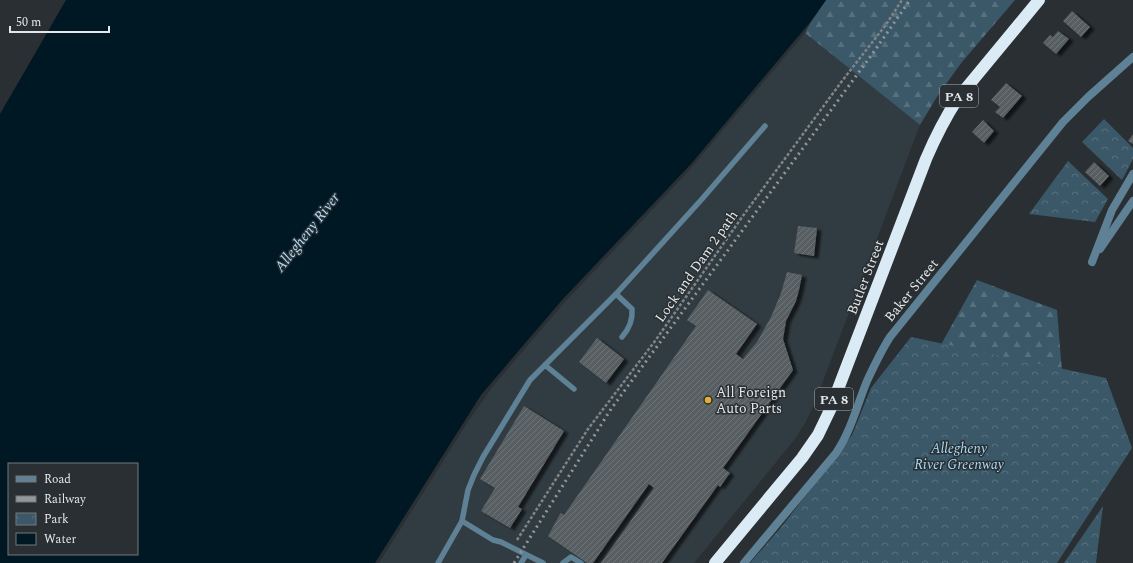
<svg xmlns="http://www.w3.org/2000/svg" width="1133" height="563" font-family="Spectral,serif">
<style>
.built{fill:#313c42}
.forest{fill:url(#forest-firs)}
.park{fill:url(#park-crowns)}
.water{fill:#001724;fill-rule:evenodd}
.building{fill:url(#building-hatch);filter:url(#shadow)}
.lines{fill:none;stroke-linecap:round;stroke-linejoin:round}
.path{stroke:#818588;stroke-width:2.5;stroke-dasharray:3 2;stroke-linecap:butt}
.lane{stroke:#5e8195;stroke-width:5.5}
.street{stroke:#5e8195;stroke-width:8}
.highway{stroke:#dbebf5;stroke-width:12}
.rail{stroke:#93979a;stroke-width:3;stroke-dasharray:2 4;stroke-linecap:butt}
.poi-dot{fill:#e2af34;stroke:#292f32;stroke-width:1.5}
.labels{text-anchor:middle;stroke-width:3;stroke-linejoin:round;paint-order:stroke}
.shield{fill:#292f32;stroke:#acb0b2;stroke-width:1}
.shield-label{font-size:13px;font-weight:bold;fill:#e4e7e9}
.street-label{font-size:14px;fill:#e4e7e9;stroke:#292f32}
.poi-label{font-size:14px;fill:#e4e7e9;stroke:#292f32;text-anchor:start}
.park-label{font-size:14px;font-style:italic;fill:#aadbf8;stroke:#292f32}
.water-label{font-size:15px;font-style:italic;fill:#addefb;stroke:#292f32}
</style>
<defs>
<pattern id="forest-firs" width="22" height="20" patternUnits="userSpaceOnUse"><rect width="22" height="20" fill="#3b5868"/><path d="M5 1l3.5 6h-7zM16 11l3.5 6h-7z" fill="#57707e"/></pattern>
<pattern id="park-crowns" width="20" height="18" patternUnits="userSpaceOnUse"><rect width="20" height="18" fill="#3b5868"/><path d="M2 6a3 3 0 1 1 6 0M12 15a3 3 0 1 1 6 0" fill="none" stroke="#57707e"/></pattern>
<pattern id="building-hatch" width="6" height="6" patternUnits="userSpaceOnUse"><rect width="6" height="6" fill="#585e62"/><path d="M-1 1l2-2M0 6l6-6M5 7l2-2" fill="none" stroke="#707578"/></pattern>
<filter id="shadow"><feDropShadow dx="4.5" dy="2.5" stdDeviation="1" flood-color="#0009"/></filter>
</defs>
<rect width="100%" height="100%" fill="#292f32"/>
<path class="built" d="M805 33 920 125 814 405 805 423 795 439 694 563H379L469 420 493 386 564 303 685 175Z"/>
<g class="forest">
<path d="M826 0H1015L962 62 938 95 920 125 805 33 812 20Z"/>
<path d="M977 280 1057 310 1066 421 805 563 856 497Z"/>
</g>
<g class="park">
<path d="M1104 119 1133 148V159L1122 180 1082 142Z"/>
<path d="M1068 161 1108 199 1095 222 1029 214Z"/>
<path d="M911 337 1106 378 1132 448 1057 563H750L783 525 852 435 871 388Z"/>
<path d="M1103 506 1096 563H1064Z"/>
</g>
<path class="water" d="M66 0H826L812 20 691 164 562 300 481 395 375 563H0V114ZM9 464H137V554H9Z"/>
<g class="building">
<path d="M1072 11 1090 27 1081 37 1063 21Z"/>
<path d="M1058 31 1069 39 1056 54 1043 43 1050 35 1053 37Z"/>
<path d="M1006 83 1022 96 1003 118 995 112 1000 107 991 100Z"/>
<path d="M983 120 994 131 984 143 972 132Z"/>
<path d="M1133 134V144L1128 141Z"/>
<path d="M1094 162 1109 176 1100 186 1085 172Z"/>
<path d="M798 226 817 228 814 256 794 253Z"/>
<path d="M787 272 802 275 799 290 796 301 786 321 783 339 793 370 723 468 730 473 720 487 718 485 662 563H601L654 488 649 484 593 563H587L548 536 560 514 561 513 564 515 696 326 687 320 708 290 757 324 736 354 743 359 757 342 771 317 781 293Z"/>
<path d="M597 338 624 359 606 383 579 362Z"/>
<path d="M524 406 564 431 518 507 522 509 510 528 481 511 495 488 480 479Z"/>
</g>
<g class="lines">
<path class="path" d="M517 540 588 429 655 341 745 213 842 81 885 26 902 0"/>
<g class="lane">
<path d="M616 294 632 309C633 321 629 329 622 337"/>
<path d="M545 365 574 389"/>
<path d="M462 521 468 490 474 475 483 457 530 380 616 294 702 199 765 126"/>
<path d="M438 563 462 521 493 540 501 542 543 563"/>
<path d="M521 563 526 555"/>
<path d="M563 563 571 557 581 563"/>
</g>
<g class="street">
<path d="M1100 249 1133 201"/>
<path d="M1092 262 1112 210 1133 174"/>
<path d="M744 563 836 453C851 431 857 405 867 381 874 366 881 351 890 337L1063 122 1088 97 1133 57"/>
</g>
<path class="highway" d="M715 563 802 458 818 435 830 410 926 159C935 138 945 118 958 98L1039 0"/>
<path class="rail" d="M514 563 611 409 873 53 910 0"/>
</g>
<circle class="poi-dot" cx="708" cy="400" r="4"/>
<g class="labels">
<g class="shield">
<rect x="940" y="85" width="38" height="22" rx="3"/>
<rect x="815" y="388" width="38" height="22" rx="3"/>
</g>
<g class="shield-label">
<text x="959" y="101">PA 8</text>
<text x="834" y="404">PA 8</text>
</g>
<g class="street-label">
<text transform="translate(696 266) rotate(-55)" y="5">Lock and Dam 2 path</text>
<text transform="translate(865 277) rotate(-69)" y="5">Butler Street</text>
<text transform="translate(911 290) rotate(-51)" y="5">Baker Street</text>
</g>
<g class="poi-label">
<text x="716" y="397">All Foreign<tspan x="716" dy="16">Auto Parts</tspan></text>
</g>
<g class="park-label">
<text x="959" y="453">Allegheny<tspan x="959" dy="16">River Greenway</tspan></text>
</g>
<g class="water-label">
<text transform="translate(307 232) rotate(-52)" y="5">Allegheny River</text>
</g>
</g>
<rect x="8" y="463" width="130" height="92" fill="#292f32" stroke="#74797b"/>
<rect x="16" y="476" width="20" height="6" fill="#5e8195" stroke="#74797b"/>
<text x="44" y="483" font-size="12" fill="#e4e7e9">Road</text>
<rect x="16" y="496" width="20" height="6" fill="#93979a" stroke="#74797b"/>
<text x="44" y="503" font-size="12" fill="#e4e7e9">Railway</text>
<rect x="16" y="513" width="20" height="12" fill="url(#park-crowns)" stroke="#74797b"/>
<text x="44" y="523" font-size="12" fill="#e4e7e9">Park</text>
<rect x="16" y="533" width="20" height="12" fill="#001724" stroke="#74797b"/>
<text x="44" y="543" font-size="12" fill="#e4e7e9">Water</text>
<path d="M10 26v6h99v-6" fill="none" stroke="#e4e7e9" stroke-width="2"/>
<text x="16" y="26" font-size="12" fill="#e4e7e9" stroke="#292f32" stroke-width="3" paint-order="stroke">50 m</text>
</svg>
